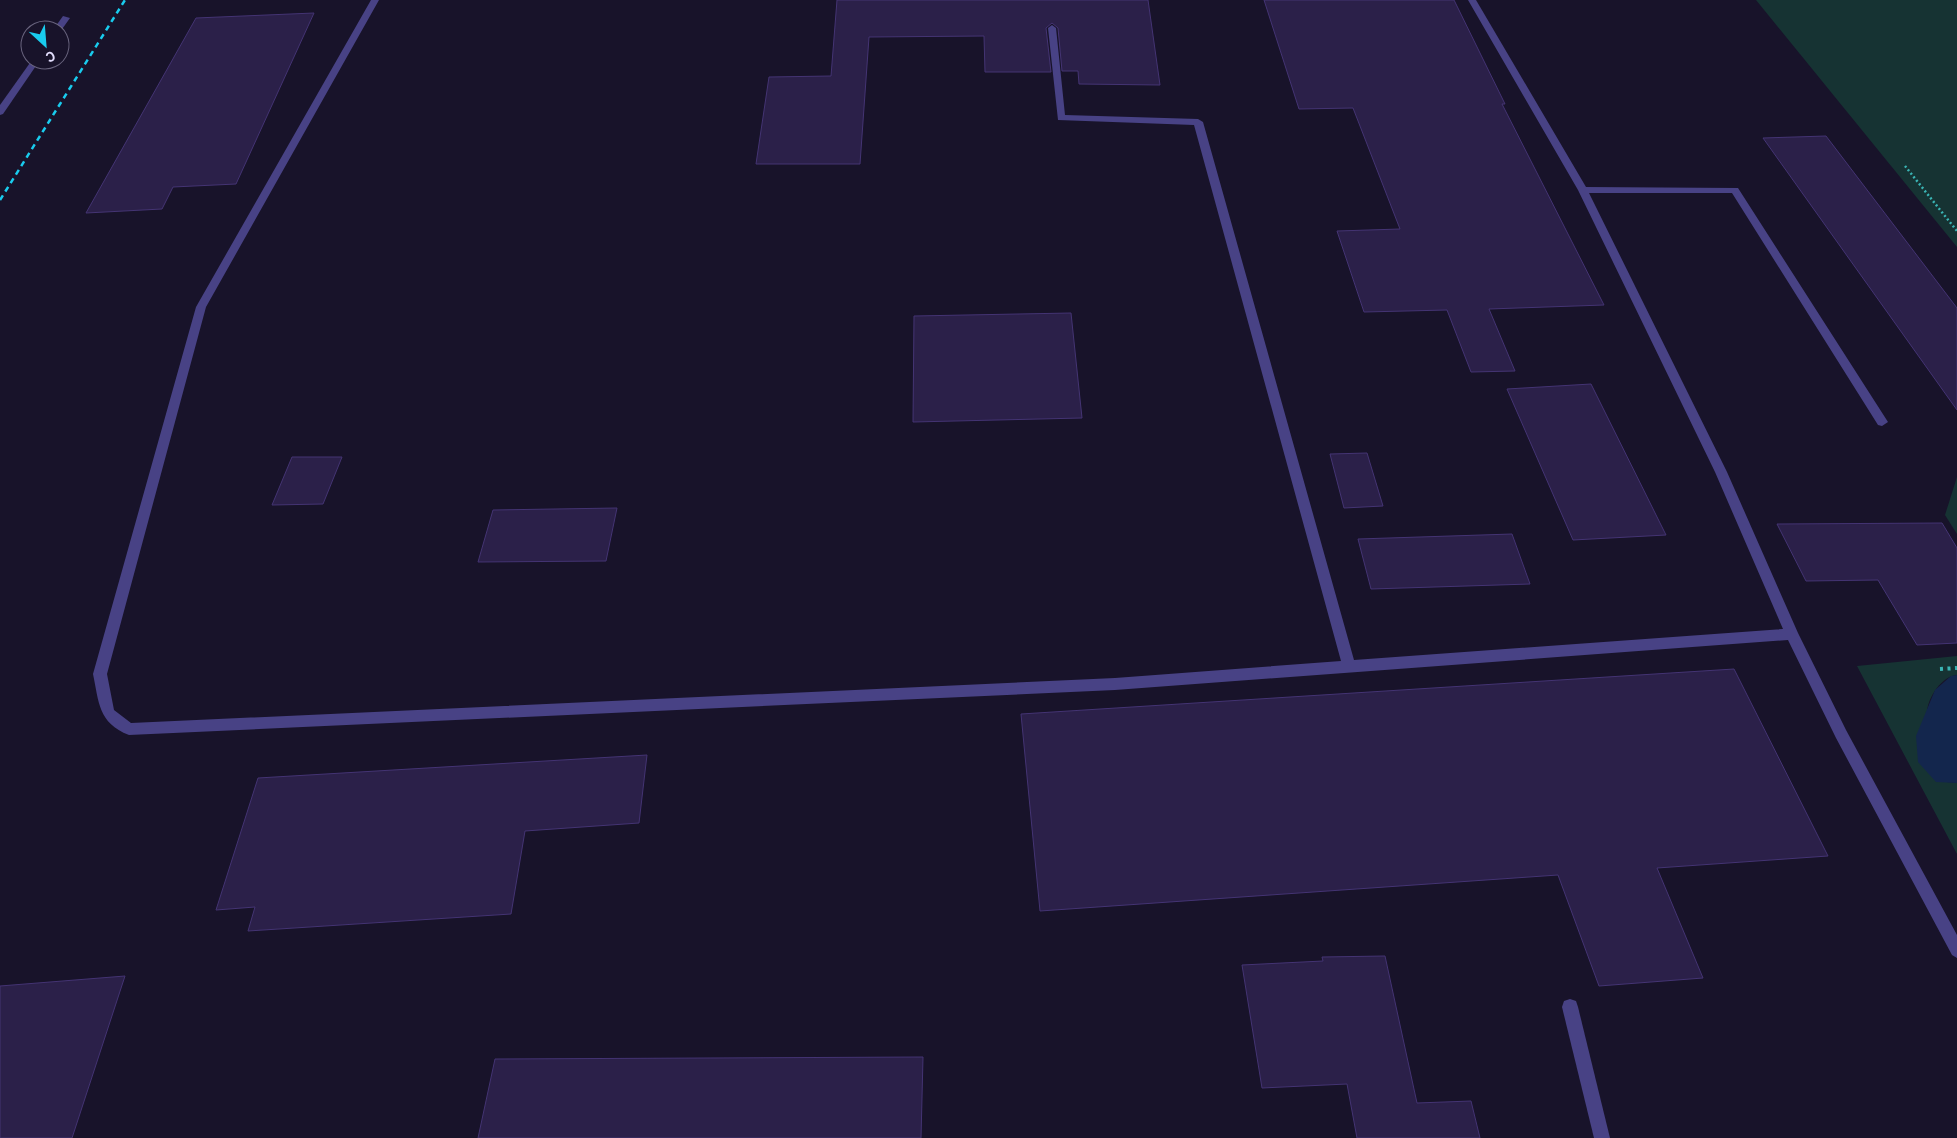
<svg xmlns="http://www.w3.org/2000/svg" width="1957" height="1138" font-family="Overpass,sans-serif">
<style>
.green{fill:#163333}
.water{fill:#13264d}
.building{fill:#2b2049;stroke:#443473}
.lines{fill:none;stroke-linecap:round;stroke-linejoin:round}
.path-far1{stroke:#3ab4b4;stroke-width:2.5;stroke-dasharray:2 2.5;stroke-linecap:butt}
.path{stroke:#3ab4b4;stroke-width:4;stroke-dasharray:3 4.5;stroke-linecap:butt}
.minor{fill:#484285;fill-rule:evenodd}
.rail{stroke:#19ccee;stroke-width:2.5;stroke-dasharray:5.5 4.5;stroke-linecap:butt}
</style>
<rect width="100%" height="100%" fill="#18132a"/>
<g class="green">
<path d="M1756 0H1957V247Z"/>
<path d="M1957 477V534L1945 515Z"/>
<path d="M1957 656V675C1942 676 1928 697 1927 712 1926 730 1933 762 1936 781L1957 783V854L1857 666Z"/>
</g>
<path class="water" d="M1957 675V783L1936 782 1918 762 1916 736 1935 690 1951 676Z"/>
<g class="building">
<path d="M837 0H1148L1160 85 1079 84 1078 71H1062L1058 28 1052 23 1046 28 1051 72H985L984 36 869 37 860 164H756L769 77 831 76Z"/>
<path d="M1264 0H1454L1505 104H1502L1604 305 1489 309 1515 371 1471 372 1447 310 1364 312 1337 231 1400 229 1353 108 1299 109Z"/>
<path d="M314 13 236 184 173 187 162 209 86 213 196 18Z"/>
<path d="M1826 136 1957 308V410L1763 138Z"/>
<path d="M1071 313 1082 418 913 422 914 316Z"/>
<path d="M1591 384 1666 535 1573 540 1507 389Z"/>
<path d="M1367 453 1383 506 1344 508 1330 454Z"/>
<path d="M292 457H342L323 504 272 505Z"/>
<path d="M617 508 606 561 478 562 493 510Z"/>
<path d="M1942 523 1957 548V643L1917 645 1878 580 1806 581 1777 524Z"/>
<path d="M1512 534 1530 584 1371 589 1358 539Z"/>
<path d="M1734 669 1828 856 1657 868 1703 978 1599 986 1558 875 1040 911 1021 714Z"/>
<path d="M647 755 639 823 525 831 511 914 248 931 255 907 216 910 258 778Z"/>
<path d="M1385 956 1417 1103 1471 1101 1480 1138H1357L1347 1084 1262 1088 1242 965 1323 961 1322 957Z"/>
<path d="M125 976 72 1138H0V986Z"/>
<path d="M923 1057 921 1138H478L495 1059Z"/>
</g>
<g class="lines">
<path class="path-far1" d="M1905 166 1957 231"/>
<path class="path" d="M1940 669 1957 668"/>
<g class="minor">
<path d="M371 0H379L206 307 107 674 114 710 131 723 1115 678 1341 661 1194 125 1058 120 1048 28 1052 25 1056 28 1065 115 1198 119 1203 122 1354 660 1783 629 1715 472 1578 190 1468 0H1476L1586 187 1738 188 1888 422 1882 426 1878 425 1732 193H1589L1727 472 1798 633 1846 730 1957 935V958L1952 955 1836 738 1788 640 1115 690 129 735C98 723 99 702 93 674L196 307Z"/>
<path d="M63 16 70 18 60 32V30H53Z"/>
<path d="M32 60H40L3 114 0 115V105Z"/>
<path d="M1570 999 1576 1001 1578 1007 1610 1138H1594L1562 1007 1564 1001Z"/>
</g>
<path class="rail" d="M0 200 125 0"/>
</g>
<g transform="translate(45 45) rotate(154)"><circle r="24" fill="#18132a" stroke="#69647e"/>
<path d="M0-4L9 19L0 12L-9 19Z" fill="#19ccee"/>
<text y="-8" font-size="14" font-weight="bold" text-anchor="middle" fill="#e3defd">С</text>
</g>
</svg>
